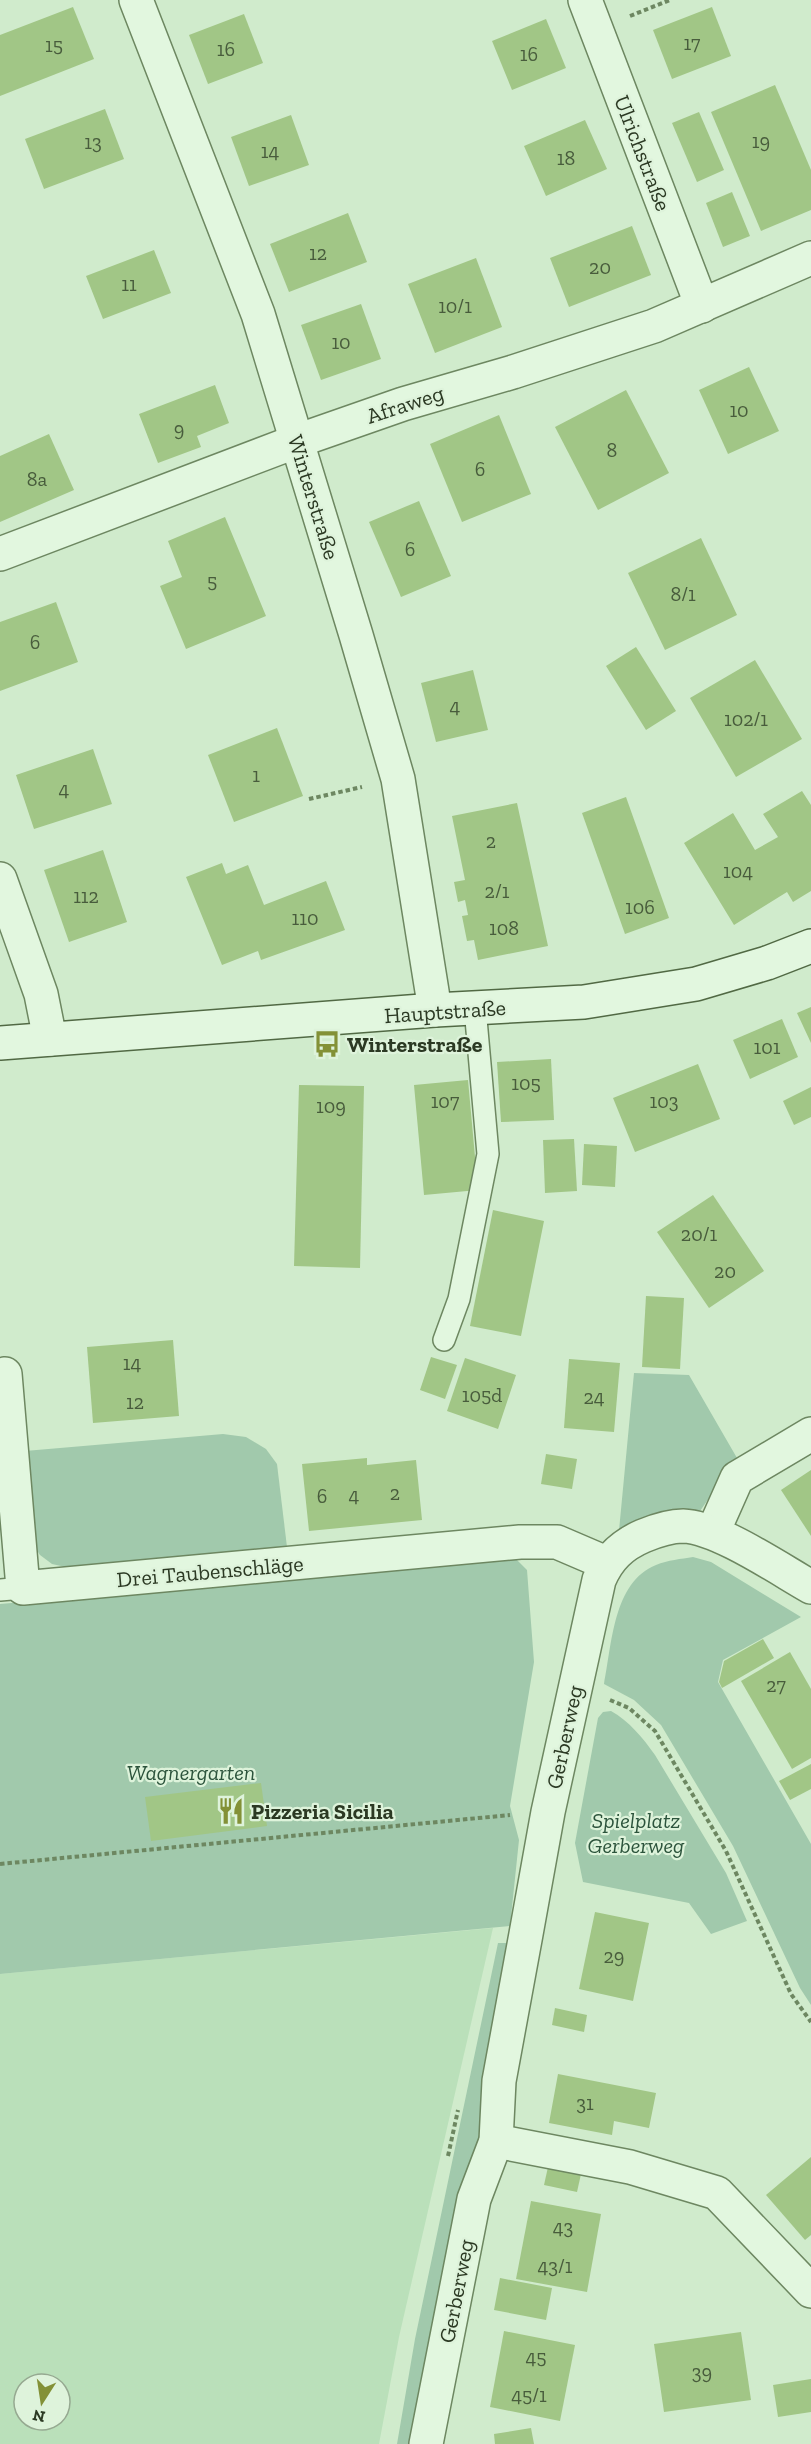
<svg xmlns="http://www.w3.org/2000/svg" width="811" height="2444" font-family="'Zilla Slab',serif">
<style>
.farmland{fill:#bae0ba;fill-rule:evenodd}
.green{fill:#a1c9ac}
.building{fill:#a1c686}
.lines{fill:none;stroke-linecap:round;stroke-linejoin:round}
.lane-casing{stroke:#6d8761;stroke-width:24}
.street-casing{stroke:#6d8761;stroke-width:36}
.secondary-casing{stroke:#516944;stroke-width:36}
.path{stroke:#6d8761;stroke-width:4;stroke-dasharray:4.5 3;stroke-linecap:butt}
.lane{stroke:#e2f7df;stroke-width:21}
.street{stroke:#e2f7df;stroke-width:33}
.secondary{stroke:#e2f7df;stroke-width:33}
.labels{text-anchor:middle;stroke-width:4.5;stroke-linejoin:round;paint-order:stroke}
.number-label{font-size:20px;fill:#485c3c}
.street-label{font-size:22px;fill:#2b3923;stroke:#def3db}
.poi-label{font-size:22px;font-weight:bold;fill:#2b3923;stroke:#def3db;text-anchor:start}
.park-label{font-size:22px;font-style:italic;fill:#2c543c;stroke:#def3db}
</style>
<rect width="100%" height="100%" fill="#d0ebcc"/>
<path class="farmland" d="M493 1928 399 2337 379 2444H0V1974ZM24 2384H60V2420H24Z"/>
<g class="green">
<path d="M634 1373 689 1375 737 1458 700 1511H675L618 1541Z"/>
<path d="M223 1434 246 1437 266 1449 277 1464 287 1547 70 1568 52 1564 40 1555 30 1540 25 1451Z"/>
<path d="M693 1557 711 1562 801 1617 723 1660 718 1682 811 1844V2005L800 1988 733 1846 661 1725 634 1700 604 1684C612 1645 613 1582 656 1565 668 1560 681 1559 693 1557Z"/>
<path d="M516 1559 527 1570 534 1662 510 1806 519 1840 510 1926 0 1974V1604Z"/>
<path d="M611 1711C629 1721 643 1738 655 1755L726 1873 747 1921 711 1934 689 1903 583 1882 575 1843 598 1718 603 1712Z"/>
<path d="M498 1943H507L484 2081 485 2127 415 2444H397L415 2339Z"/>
</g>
<g class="building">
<path d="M73 7 94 59 0 96V35Z"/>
<path d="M712 7 731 56 672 79 653 30Z"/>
<path d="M244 14 263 63 208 84 189 35Z"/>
<path d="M546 19 566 68 512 90 492 41Z"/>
<path d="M775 85 811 170V210L761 231 711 112Z"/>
<path d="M105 109 124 159 44 189 25 139Z"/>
<path d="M699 112 724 170 697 182 672 123Z"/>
<path d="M291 115 309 165 249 186 231 137Z"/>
<path d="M585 120 607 169 546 196 524 146Z"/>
<path d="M732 192 750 236 723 247 706 203Z"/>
<path d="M348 213 367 262 289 292 270 244Z"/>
<path d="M632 226 651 275 569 307 550 258Z"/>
<path d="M154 250 171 293 103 319 86 276Z"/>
<path d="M476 258 502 327 435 353 408 284Z"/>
<path d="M361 304 381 359 321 380 301 325Z"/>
<path d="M749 367 779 431 728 454 699 390Z"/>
<path d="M215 385 229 423 197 436 201 447 158 463 139 414Z"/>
<path d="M626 390 669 473 598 510 555 427Z"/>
<path d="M499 415 531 494 462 522 430 444Z"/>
<path d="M49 434 74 490 0 522V456Z"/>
<path d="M419 501 451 576 401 597 369 522Z"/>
<path d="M225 517 266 616 186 649 160 586 182 577 168 541Z"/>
<path d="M701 538 737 615 665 650 628 573Z"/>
<path d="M56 602 78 662 0 691V622Z"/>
<path d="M636 647 676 711 646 730 606 666Z"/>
<path d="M755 660 802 739 736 777 690 698Z"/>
<path d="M473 670 488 730 436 742 421 683Z"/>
<path d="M277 728 303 796 234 822 208 755Z"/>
<path d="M93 749 112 804 34 829 16 775Z"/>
<path d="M802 791 811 805V891L793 902 787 892 734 925 684 843 733 813 755 850 778 837 763 814Z"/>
<path d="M626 797 669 918 625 934 582 813Z"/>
<path d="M517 803 548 946 478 960 474 940 467 941 462 916 468 915 465 900 458 902 454 882 465 880 452 816Z"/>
<path d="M103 850 127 922 69 942 44 870Z"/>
<path d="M222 863 226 874 248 865 264 905 326 881 345 930 261 960 258 951 222 965 186 877Z"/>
<path d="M811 1007V1043L797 1013Z"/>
<path d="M782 1019 798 1057 750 1079 733 1040Z"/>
<path d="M551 1059 554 1120 501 1122 497 1062Z"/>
<path d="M698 1064 720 1119 635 1152 613 1098Z"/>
<path d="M468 1080 478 1190 424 1195 414 1085Z"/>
<path d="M299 1085 364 1086 360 1268 294 1266Z"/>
<path d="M811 1087V1117L794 1125 783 1101Z"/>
<path d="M574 1139 577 1191 545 1193 543 1140Z"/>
<path d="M584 1144 617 1146 615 1187 582 1185Z"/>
<path d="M713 1195 764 1271 709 1308 657 1232Z"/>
<path d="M493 1210 544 1221 521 1336 470 1326Z"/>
<path d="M646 1296 684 1298 680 1369 642 1367Z"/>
<path d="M173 1340 179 1416 93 1423 87 1347Z"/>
<path d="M431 1357 457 1365 445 1399 420 1390Z"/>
<path d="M465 1358 516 1375 498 1429 447 1411Z"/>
<path d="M569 1359 620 1363 614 1432 564 1428Z"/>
<path d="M546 1454 577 1459 572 1489 541 1484Z"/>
<path d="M367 1458V1465L416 1460 422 1520 309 1531 302 1464Z"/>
<path d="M811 1470V1536L781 1490Z"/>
<path d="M763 1639 774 1658 722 1688 719 1682 724 1661Z"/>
<path d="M790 1652 811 1689V1758L792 1769 741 1681Z"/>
<path d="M811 1764V1789L790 1800 779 1781Z"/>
<path d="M261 1783 267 1826 151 1841 145 1797Z"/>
<path d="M595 1912 649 1923 633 2001 579 1989Z"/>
<path d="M555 2008 587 2015 584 2032 552 2025Z"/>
<path d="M558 2074 656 2093 649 2128 614 2121 612 2135 549 2123Z"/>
<path d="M811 2157V2235L805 2240 766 2195Z"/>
<path d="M548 2167 581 2174 577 2192 544 2185Z"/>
<path d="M531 2201 601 2214 587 2292 516 2279Z"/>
<path d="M500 2278 552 2288 546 2320 494 2310Z"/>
<path d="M504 2331 575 2345 560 2421 490 2407Z"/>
<path d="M741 2332 751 2400 664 2412 654 2344Z"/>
<path d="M811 2379V2412L778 2417 773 2385Z"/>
<path d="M531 2428 534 2444H495L494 2434Z"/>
</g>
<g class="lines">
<defs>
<g id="lane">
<path d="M444 1340 459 1299 488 1154 475 1008"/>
<path d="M0 1590 23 1588"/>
</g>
<g id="street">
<path d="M136 0 258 314 356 635 398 779 435 1010"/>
<path d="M585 0 702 306"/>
<path d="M0 554 297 441 403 404 513 372 654 326 811 258"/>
<path d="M0 879 41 994 50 1039"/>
<path d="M5 1374 23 1588 520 1542H557L606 1563"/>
<path d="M713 1532 737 1478 811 1434"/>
<path d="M496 2141 630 2167 717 2193 811 2291"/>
<path d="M426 2444 474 2199 496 2141 499 2081 526 1934 548 1812 599 1580C608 1558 622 1545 643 1536 655 1531 671 1526 683 1526 718 1527 779 1569 811 1587"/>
</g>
<path id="secondary" d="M0 1043 435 1010 584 1002 696 984 767 963 811 946"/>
</defs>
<use href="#lane" class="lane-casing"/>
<use href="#street" class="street-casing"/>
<use href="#secondary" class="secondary-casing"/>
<g class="path">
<path d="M630 16 670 0"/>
<path d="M309 799 362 787"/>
<path d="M610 1700 629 1708 655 1731 726 1851 791 1994 811 2022"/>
<path d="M0 1864 510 1815"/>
<path d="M448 2156 458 2110"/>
</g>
<use href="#lane" class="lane"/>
<use href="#street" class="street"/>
<use href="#secondary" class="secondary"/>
</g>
<defs>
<symbol id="bus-bare" viewBox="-9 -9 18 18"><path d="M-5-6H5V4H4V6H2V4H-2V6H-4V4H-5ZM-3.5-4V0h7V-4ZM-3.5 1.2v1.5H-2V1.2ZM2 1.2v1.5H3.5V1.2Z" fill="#839137" stroke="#def3db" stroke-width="2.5" paint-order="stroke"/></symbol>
<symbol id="restaurant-bare" viewBox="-9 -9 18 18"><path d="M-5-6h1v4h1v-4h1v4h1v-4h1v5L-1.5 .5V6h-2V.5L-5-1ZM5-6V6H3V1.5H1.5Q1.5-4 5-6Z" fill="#839137" stroke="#def3db" stroke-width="2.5" paint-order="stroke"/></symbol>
</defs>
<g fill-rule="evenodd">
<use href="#bus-bare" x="308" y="1025" width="38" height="38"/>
<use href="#restaurant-bare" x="212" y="1792" width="38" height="38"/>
</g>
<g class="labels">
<g class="number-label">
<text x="692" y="50">17</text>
<text x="54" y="52">15</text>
<text x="226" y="56">16</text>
<text x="529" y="61">16</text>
<text x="761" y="148">19</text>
<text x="93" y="149">13</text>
<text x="270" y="158">14</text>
<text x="566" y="165">18</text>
<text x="318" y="260">12</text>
<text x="600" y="274">20</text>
<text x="129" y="291">11</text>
<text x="455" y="313">10/1</text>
<text x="341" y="349">10</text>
<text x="739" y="417">10</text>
<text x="179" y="436">9</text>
<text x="612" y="457">8</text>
<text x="480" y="476">6</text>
<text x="37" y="486">8a</text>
<text x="410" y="556">6</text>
<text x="212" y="588">5</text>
<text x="683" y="601">8/1</text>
<text x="35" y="649">6</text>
<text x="455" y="713">4</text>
<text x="746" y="726">102/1</text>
<text x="256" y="782">1</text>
<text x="64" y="796">4</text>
<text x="491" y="848">2</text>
<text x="738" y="878">104</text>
<text x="497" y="898">2/1</text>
<text x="86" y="903">112</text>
<text x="640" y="914">106</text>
<text x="305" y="925">110</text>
<text x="504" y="935">108</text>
<text x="767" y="1054">101</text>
<text x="526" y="1090">105</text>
<text x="445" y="1108">107</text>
<text x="664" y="1108">103</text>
<text x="331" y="1113">109</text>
<text x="699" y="1241">20/1</text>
<text x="725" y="1278">20</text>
<text x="132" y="1370">14</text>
<text x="482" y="1402">105d</text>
<text x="594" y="1404">24</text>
<text x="135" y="1409">12</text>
<text x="395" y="1500">2</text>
<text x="354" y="1502">4</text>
<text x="322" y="1503">6</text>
<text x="776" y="1692">27</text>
<text x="614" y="1963">29</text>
<text x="585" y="2110">31</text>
<text x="563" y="2234">43</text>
<text x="555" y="2273">43/1</text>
<text x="536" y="2364">45</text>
<text x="702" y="2379">39</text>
<text x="529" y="2402">45/1</text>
</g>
<g class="street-label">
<text transform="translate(643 153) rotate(69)" y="8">Ulrichstraße</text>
<text transform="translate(405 404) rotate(-18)" y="8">Afraweg</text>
<text transform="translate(314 497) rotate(73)" y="8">Winterstraße</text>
<text transform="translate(445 1011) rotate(-4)" y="8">Hauptstraße</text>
<text transform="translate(210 1571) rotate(-5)" y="8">Drei Taubenschläge</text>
<text transform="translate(564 1737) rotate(-78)" y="8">Gerberweg</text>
<text transform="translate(456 2291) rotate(-79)" y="8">Gerberweg</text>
</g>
<g class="poi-label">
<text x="347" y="1052">Winterstraße</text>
<text x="251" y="1819">Pizzeria Sicilia</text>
</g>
<g class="park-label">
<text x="191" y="1780">Wagnergarten</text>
<text x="636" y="1828">Spielplatz<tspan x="636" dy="25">Gerberweg</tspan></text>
</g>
</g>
<g transform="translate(42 2402) rotate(192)"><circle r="28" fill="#def3db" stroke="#96a991" stroke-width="1.5"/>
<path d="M0-4.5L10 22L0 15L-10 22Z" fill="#839137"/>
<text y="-9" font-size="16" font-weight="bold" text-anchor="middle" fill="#2b3923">N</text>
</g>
</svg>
